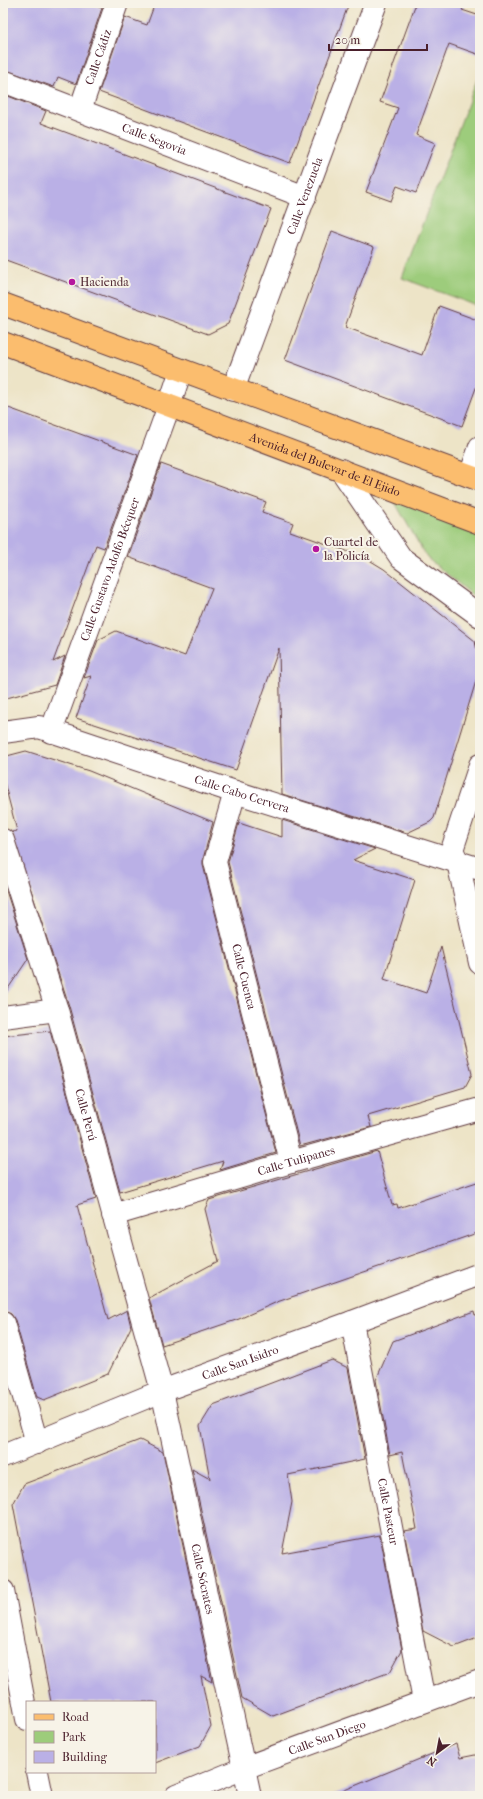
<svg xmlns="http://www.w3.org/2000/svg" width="483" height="1799" font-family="'IM FELL French Canon',serif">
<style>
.green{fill:#9dcc7b;stroke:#747653}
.building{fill:#bab0e6}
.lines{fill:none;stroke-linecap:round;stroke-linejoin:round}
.minor-casing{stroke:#623d42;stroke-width:24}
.tertiary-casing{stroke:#623d42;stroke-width:24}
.primary-casing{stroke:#623d42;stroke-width:24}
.minor{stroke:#fff;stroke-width:22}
.tertiary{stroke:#fff;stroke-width:22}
.primary{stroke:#fbbd6e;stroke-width:22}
.poi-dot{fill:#b5179e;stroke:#f7f3e8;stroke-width:1.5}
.labels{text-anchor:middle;stroke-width:4;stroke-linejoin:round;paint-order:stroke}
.street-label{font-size:12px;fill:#4a1f2b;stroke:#f7f3e8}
.poi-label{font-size:12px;fill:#4a1f2b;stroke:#f7f3e8;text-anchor:start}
</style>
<rect width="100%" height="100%" fill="#f7f3e8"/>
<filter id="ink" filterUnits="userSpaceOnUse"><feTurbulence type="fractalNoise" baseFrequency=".025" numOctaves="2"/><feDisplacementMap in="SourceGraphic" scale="8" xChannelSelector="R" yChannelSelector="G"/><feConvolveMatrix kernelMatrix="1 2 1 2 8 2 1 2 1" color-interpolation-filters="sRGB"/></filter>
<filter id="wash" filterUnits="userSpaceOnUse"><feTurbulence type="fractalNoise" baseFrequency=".012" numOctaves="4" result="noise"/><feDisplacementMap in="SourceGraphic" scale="16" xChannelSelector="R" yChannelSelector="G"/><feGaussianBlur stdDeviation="0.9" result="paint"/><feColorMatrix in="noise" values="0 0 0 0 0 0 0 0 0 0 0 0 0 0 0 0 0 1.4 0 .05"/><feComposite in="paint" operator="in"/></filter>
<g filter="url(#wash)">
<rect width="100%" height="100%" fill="#ede4c7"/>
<g class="green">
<path d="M478 77 480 78V307L402 278Z"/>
<path d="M386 487 480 527V601L427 558Z"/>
</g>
<g id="blocks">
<g class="building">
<path d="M3 3H88L102 8 76 84 58 77 54 87 3 69Z"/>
<path d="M155 3H349L290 163 99 92 125 17 147 25Z"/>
<path d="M416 3H466L462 10 480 16V55L449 44 416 135 435 143 416 193 397 186 391 201 366 192 398 108 380 102Z"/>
<path d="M3 94 46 111 41 123 271 209 228 324 208 334 3 259Z"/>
<path d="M332 231 374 247 345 327 422 355 439 306 480 321V377L462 426 285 360Z"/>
<path d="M3 406 138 455 104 548 96 545 53 662 65 656 55 685 3 699Z"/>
<path d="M161 464 266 502 262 512 293 523 290 531 366 558 384 569 475 641 480 668 434 818 430 822 407 833 282 794 279 648 236 770 76 718 91 676 84 678 98 640 116 631 185 656 212 588 128 557Z"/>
<path d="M26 751 89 771 213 822 203 859V865L276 1153 220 1170 223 1161 120 1192 69 1006 12 832 17 831 3 778V757Z"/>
<path d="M282 820 375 849 353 860 415 880 384 979 426 993 441 947 472 1074 465 1087 368 1116 371 1127 300 1146 228 862 239 823 282 837Z"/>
<path d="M3 881 28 959 3 996Z"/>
<path d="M50 1031 96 1199 77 1205 108 1320 127 1310 131 1327 108 1374 44 1400 37 1397 15 1320 11 1314 4 1311 3 1305V1036Z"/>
<path d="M377 1151 392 1205 397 1204 398 1208 480 1181V1232L277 1302 239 1319 162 1345 149 1298 218 1261 205 1209 209 1200Z"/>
<path d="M474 1311 475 1315 480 1314V1637L454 1647 423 1631 404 1531 417 1529 402 1452 390 1455 376 1380 393 1341Z"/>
<path d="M332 1360 348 1368 365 1459 288 1475 292 1502 282 1553 380 1535 402 1650 390 1672 273 1716 242 1698 192 1469 210 1479 200 1426 213 1405Z"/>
<path d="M140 1440 163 1452 212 1682 201 1676 211 1726 200 1746 155 1763V1702H51L13 1504 24 1484Z"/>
<path d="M456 1744 460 1758 480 1754V1796H330Z"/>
</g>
</g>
</g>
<g filter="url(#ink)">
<use href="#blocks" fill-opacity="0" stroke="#623d42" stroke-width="1"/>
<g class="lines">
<defs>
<g id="minor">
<path id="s1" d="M3 81 305 197"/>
<path id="s2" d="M80 110 117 3"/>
<path d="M341 470 401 558 480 616"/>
<path id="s3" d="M3 732 39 727 235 792 480 869"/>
<path id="s4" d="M51 732 169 406 181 370"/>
<path d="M480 765 452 850 458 862 480 963"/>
<path id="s5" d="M235 792 215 862 291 1162"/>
<path id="s6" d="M3 840 57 1010 162 1391 250 1796"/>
<path d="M3 1017 57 1010"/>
<path id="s7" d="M113 1215 291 1162 480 1109"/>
<path id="s8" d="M352 1322 424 1701"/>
<path d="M3 1323 37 1443"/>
<path d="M3 1591 27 1719"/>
<path d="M37 1772 42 1796"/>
<path id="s9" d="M176 1796 244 1768 480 1681"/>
</g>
<g id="tertiary">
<path id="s10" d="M233 390 376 3"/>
<path d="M470 476 480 447"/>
<path id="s11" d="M3 1456 162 1391 352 1322 480 1274"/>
</g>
<g id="primary">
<path d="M3 304 480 480"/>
<path id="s12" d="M3 343 480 523"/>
</g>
</defs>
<use href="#minor" class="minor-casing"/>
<use href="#tertiary" class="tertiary-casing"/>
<use href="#primary" class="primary-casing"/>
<use href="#minor" class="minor"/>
<use href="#tertiary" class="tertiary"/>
<use href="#primary" class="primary"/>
</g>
</g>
<g class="poi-dot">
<circle cx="72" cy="282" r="4"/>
<circle cx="316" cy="549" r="4"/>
</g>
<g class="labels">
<g class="street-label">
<text dy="4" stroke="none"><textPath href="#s2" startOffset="56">Calle Cádiz</textPath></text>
<text dy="4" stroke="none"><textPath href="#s1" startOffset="162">Calle Segovia</textPath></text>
<text dy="4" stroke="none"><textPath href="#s10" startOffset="207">Calle Venezuela</textPath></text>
<text dy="4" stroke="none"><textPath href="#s12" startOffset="344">Avenida del Bulevar de El Ejido</textPath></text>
<text dy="4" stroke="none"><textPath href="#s4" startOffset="173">Calle Gustavo Adolfo Bécquer</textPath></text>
<text dy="4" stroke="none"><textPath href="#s3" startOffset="250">Calle Cabo Cervera</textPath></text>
<text dy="4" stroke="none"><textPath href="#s5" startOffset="191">Calle Cuenca</textPath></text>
<text dy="4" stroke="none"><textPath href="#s6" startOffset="287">Calle Perú</textPath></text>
<text dy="4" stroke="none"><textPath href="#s7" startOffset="191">Calle Tulipanes</textPath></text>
<text dy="4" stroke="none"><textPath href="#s11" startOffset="255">Calle San Isidro</textPath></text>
<text dy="4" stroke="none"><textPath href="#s8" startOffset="193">Calle Pasteur</textPath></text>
<text dy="4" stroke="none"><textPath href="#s6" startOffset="766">Calle Sócrates</textPath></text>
<text dy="4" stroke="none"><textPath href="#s9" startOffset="162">Calle San Diego</textPath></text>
</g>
<g class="poi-label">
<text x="80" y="286">Hacienda</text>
<text x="324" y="546">Cuartel de<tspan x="324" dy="14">la Policía</tspan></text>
</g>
</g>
<rect width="483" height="1799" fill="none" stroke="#f7f3e8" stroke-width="16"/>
<rect x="26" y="1701" width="130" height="72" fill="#f7f3e8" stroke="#b29e9c"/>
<rect x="34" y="1714" width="20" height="6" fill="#fbbd6e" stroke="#b29e9c"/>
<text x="62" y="1721" font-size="12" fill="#4a1f2b">Road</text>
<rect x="34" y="1731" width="20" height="12" fill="#9dcc7b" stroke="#b29e9c"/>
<text x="62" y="1741" font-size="12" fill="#4a1f2b">Park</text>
<rect x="34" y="1751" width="20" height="12" fill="#bab0e6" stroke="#b29e9c"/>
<text x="62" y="1761" font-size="12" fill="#4a1f2b">Building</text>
<g transform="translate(437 1753) rotate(212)" stroke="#f7f3e8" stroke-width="3" paint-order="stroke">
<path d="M0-3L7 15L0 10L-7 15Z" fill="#4a1f2b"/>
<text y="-6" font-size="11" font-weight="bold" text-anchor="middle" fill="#4a1f2b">N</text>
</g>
<path d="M329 44v6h98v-6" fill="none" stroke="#4a1f2b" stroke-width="2"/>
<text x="335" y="44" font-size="12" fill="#4a1f2b" stroke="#f7f3e8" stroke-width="3" paint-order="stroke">20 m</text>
</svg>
